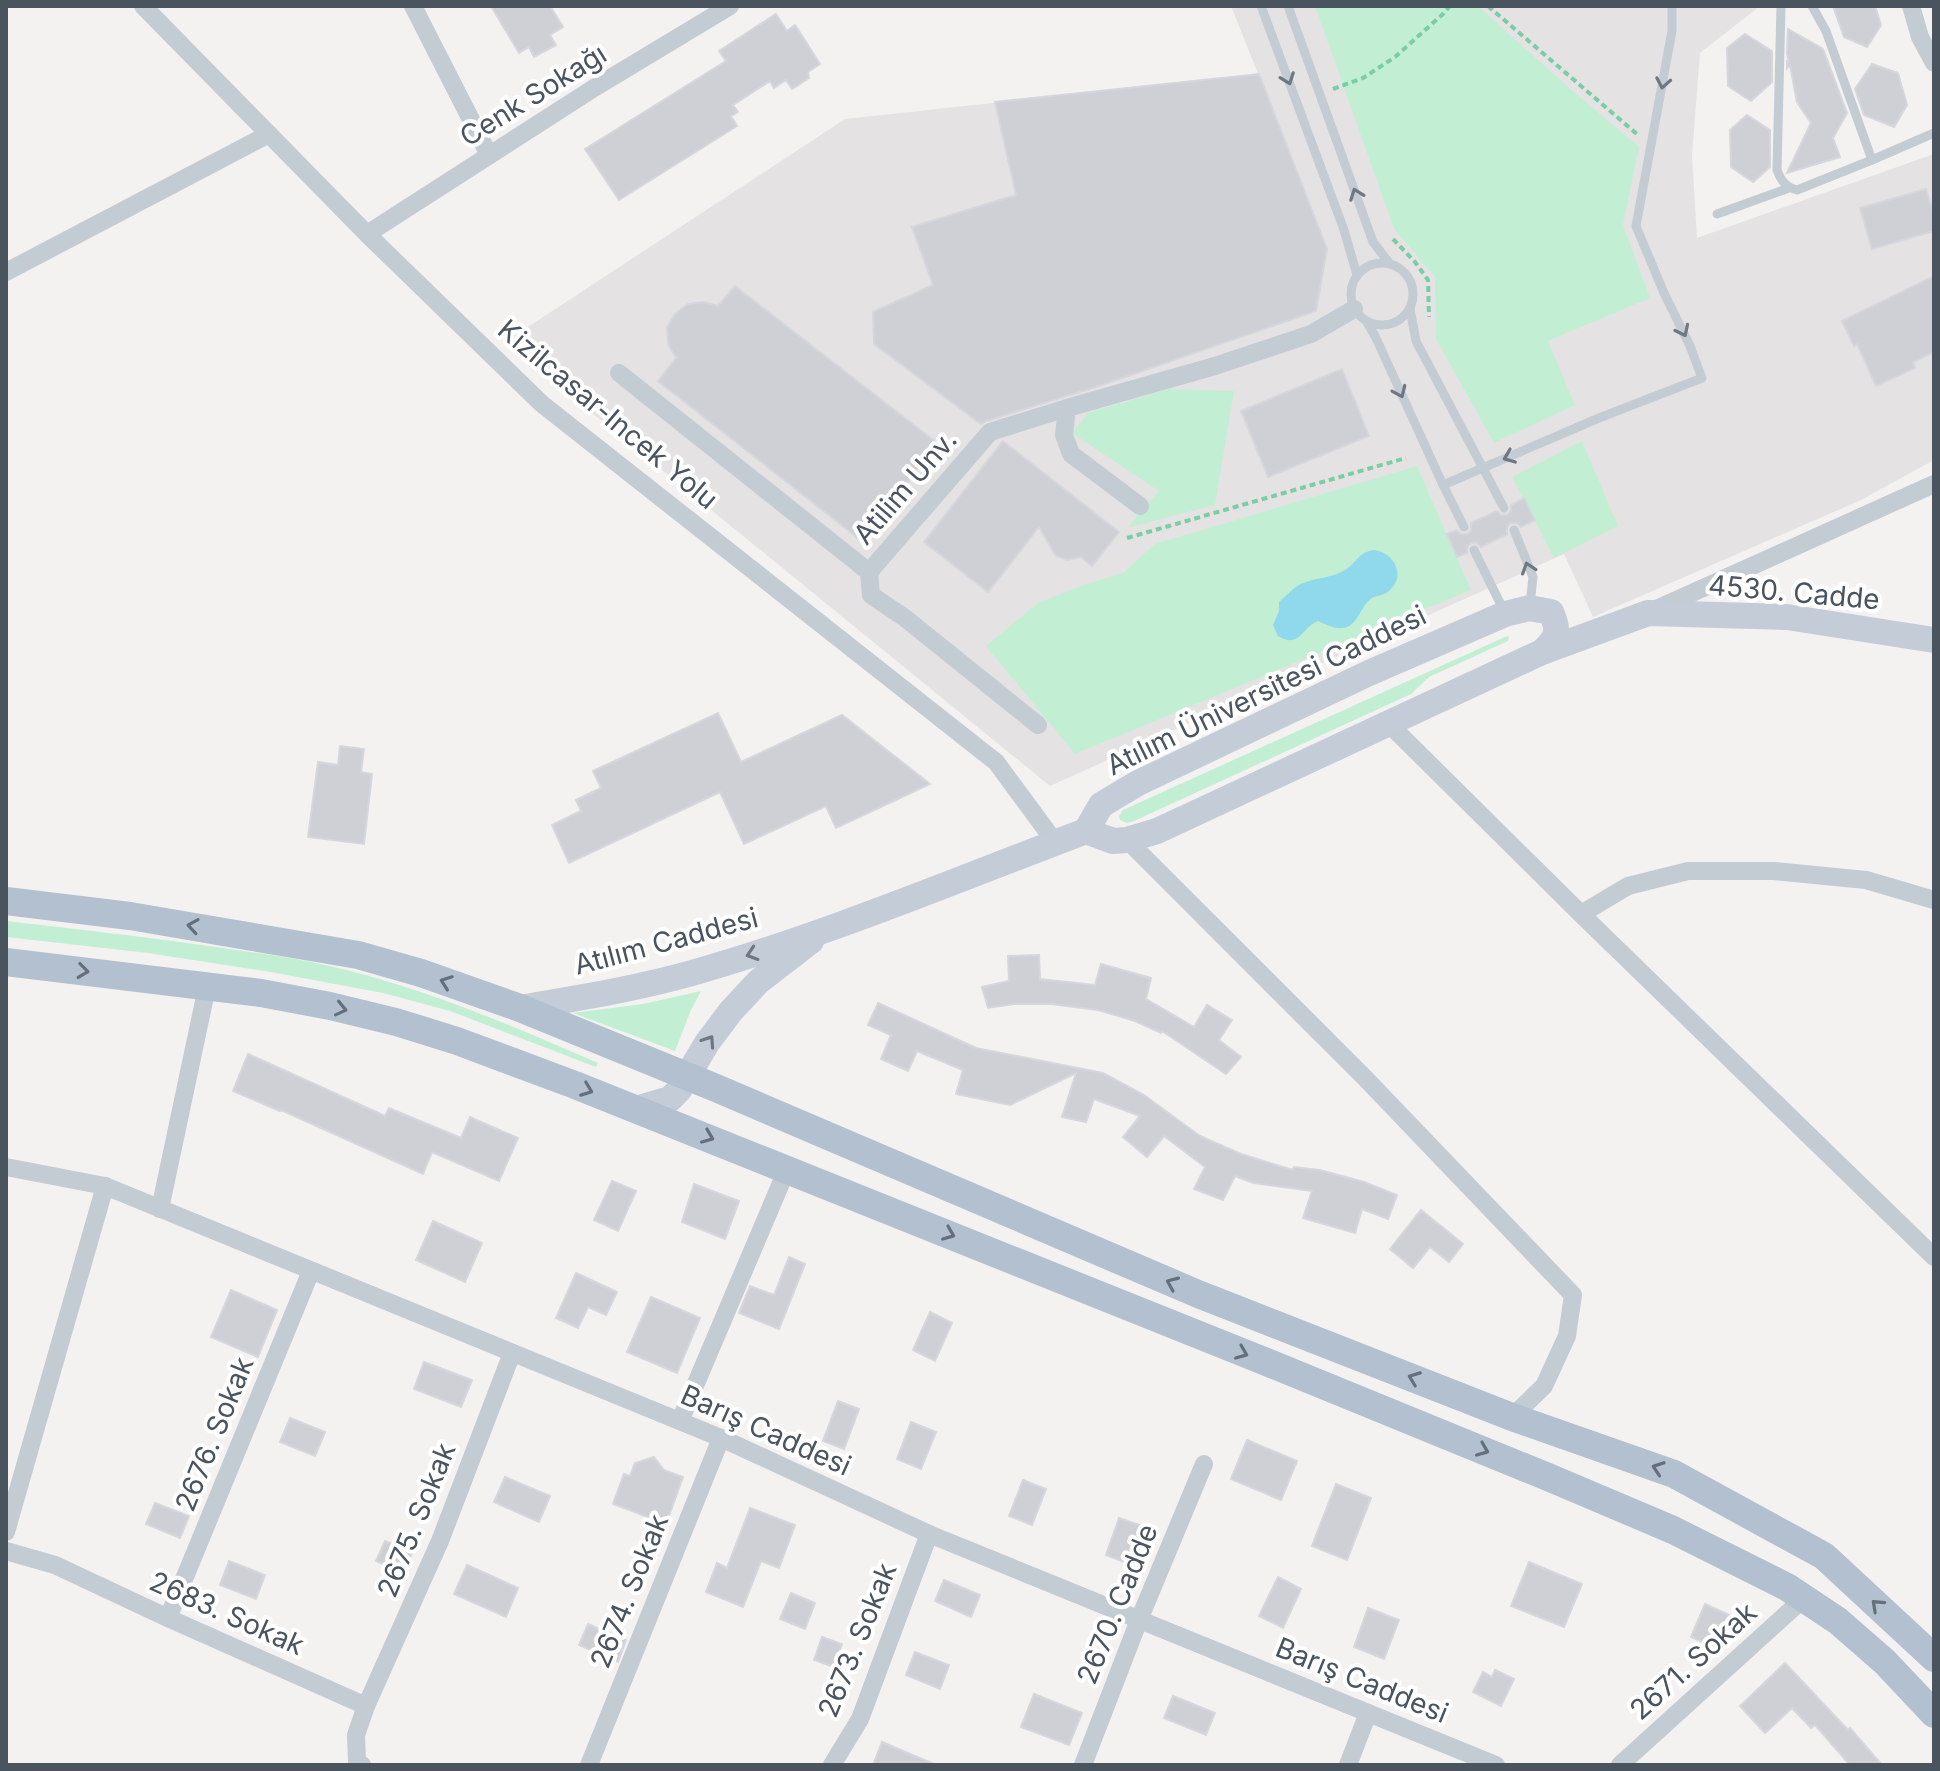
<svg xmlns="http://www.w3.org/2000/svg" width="1940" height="1771" font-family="Inter,sans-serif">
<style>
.education{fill:#e5e2e3}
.green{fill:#c2efd4}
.water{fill:#90d8eb}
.building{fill:#ced0d6;stroke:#d6d7dd;stroke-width:2}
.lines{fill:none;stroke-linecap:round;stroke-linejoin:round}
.path{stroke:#7acda5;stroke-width:4;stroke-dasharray:6 4;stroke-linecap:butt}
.lane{stroke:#c3cbd3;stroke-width:9}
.street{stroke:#c3cbd3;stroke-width:18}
.secondary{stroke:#c3ccd7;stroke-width:26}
.primary{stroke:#b2c0cf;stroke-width:28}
.oneway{stroke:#6e7882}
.oneway2{stroke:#636f7b}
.oneway3{stroke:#6e7883}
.labels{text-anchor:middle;stroke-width:8;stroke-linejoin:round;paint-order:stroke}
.street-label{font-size:28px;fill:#49545f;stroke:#fff}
</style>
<rect width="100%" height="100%" fill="#f4f1f1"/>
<path class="education" d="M1231 6H1760L1700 53 1692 156 1697 238 1934 154V460L1861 500 1593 617 1564 554 1050 786 505 342 845 119 1258 74Z"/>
<g class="green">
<path d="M1315 6H1478L1567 86 1639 147 1623 225 1650 298 1548 341 1575 405 1494 443 1436 339 1435 277 1394 229Z"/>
<path d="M1169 389 1234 391 1215 505 1127 528 1159 491 1072 433 1088 413Z"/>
<path d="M1582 441 1618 526 1554 558 1512 477Z"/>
<path d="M1417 466 1471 590 1075 754 986 646 1038 603 1086 584 1123 573 1155 544Z"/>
<path d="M1507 636 1509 637 1508 641 1429 677 1411 694 1134 821 1127 823 1120 820 1119 816 1123 810Z"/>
<path d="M6 921C76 929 146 937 216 947 246 952 277 955 306 961 408 981 504 1022 598 1063L596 1067 450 1011 383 993 271 972 148 953 6 937Z"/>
<path d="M701 991 691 1010 675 1051 573 1013 643 1004Z"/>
</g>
<path class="water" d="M1374 550C1394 552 1407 576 1389 591 1384 596 1377 595 1372 598 1367 601 1363 608 1360 613 1348 635 1336 629 1318 621 1301 628 1300 649 1278 636L1273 625 1279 611V602C1285 597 1292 589 1299 585 1314 577 1333 579 1348 568 1358 560 1360 552 1374 550Z"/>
<g class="building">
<path d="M491 6H550L563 27 550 35 556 45 534 57 529 47 519 53Z"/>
<path d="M1833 6H1875L1881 25 1867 47 1844 37Z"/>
<path d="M776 14 787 31 795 25 820 64 808 72 809 78 792 89 786 80 774 88 770 81 733 105 738 112 731 116 737 126 619 200 585 149 726 61 719 51Z"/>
<path d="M1788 29 1823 49 1847 113 1833 138 1840 157 1787 173 1811 123 1797 102 1790 65 1787 68V61L1789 62 1787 54Z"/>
<path d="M1745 34 1772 51V82L1751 101 1728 86 1727 48Z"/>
<path d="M1872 64 1898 73 1907 105 1894 127 1864 115 1855 89Z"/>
<path d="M1259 74 1327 249 1316 311 1099 386 986 421 981 424 874 344 873 312 933 285 912 227 1016 195 995 102Z"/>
<path d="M1747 115 1770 130V167L1753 182 1731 167 1730 130Z"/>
<path d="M1926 189 1934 215V231L1872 249 1860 208Z"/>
<path d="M1934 276V352L1913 362 1915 368 1876 386 1857 344 1854 346 1842 321Z"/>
<path d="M735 286 937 443 863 542 658 381 676 358 668 344 667 327 675 314 688 304 704 302 718 306Z"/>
<path d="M1342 369 1369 436 1268 477 1241 411Z"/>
<path d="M1003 441 1119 532 1092 566 1081 557 1067 560 1056 556 1039 527 988 592 924 542Z"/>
<path d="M1524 498 1535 520 1521 527 1516 523H1510L1507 528V534L1504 536 1481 547 1477 543H1471L1467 547V553L1457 557 1447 534 1457 530 1461 534H1467L1471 530V523L1497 511 1501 515H1507L1511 511V505Z"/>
<path d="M718 713 741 762 842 715 930 784 836 828 826 806 744 844 720 792 569 863 552 825 581 811 576 800 601 788 593 771Z"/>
<path d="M340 746 364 749 361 772 372 774 364 844 308 837 318 762 338 765Z"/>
<path d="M1039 955 1040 979 1095 985 1101 964 1151 978 1146 999 1194 1027 1207 1005 1232 1020 1219 1040 1241 1057 1226 1074 1162 1031 1161 1033 1135 1021 1098 1010 1051 1004H1014L988 1008 982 987 1009 981 1008 956Z"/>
<path d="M878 1003 976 1048 1103 1073 1144 1095 1200 1136 1241 1154 1293 1170 1294 1167 1320 1170 1364 1182 1397 1195 1388 1219 1362 1209 1355 1233 1303 1218 1312 1191 1254 1183 1235 1176 1223 1200 1194 1189 1205 1167 1164 1136 1147 1157 1123 1137 1140 1116 1094 1099 1086 1122 1062 1117 1076 1073 1010 1105 956 1094 963 1070 917 1051 908 1071 881 1059 891 1035 868 1025Z"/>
<path d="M248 1054 385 1116 389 1108 461 1138 470 1117 518 1138 499 1181 432 1152 423 1174 281 1110 280 1111 233 1091Z"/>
<path d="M612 1181 636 1191 618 1231 594 1220Z"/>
<path d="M694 1184 739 1201 725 1239 682 1222Z"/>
<path d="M1421 1210 1463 1244 1449 1262 1430 1247 1413 1268 1390 1249Z"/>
<path d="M433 1221 482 1243 465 1282 416 1260Z"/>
<path d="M789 1257 805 1264 779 1329 739 1313 750 1286 774 1295Z"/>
<path d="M576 1273 617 1292 606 1315 588 1307 578 1328 556 1318Z"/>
<path d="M231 1290 277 1310 258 1357 211 1337Z"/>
<path d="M651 1297 700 1318 677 1373 627 1352Z"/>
<path d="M930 1312 952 1323 935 1361 913 1350Z"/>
<path d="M424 1362 472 1380 461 1407 414 1389Z"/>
<path d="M838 1401 859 1409 844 1449 823 1441Z"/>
<path d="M290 1418 325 1432 315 1456 280 1442Z"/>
<path d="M911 1422 936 1432 921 1469 897 1459Z"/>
<path d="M1247 1440 1297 1461 1281 1500 1231 1479Z"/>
<path d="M654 1457 664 1470 683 1477 666 1524 613 1504 624 1474 630 1476 635 1463Z"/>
<path d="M505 1477 550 1496 539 1522 494 1502Z"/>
<path d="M1023 1480 1046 1489 1032 1525 1009 1516Z"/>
<path d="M1336 1484 1371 1498 1347 1560 1312 1546Z"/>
<path d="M155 1503 189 1516 180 1538 146 1524Z"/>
<path d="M750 1508 795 1525 779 1568 761 1561 743 1607 706 1592 717 1563 727 1568Z"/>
<path d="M1119 1518 1143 1526 1129 1564 1106 1555Z"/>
<path d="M385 1541 412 1553 404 1573 376 1561Z"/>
<path d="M229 1561 265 1575 256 1599 220 1585Z"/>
<path d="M1529 1562 1582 1584 1564 1627 1511 1606Z"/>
<path d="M467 1565 518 1588 506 1617 454 1594Z"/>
<path d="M1278 1577 1301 1589 1283 1628 1259 1616Z"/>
<path d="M944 1580 980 1595 971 1617 935 1601Z"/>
<path d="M791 1593 815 1603 805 1629 780 1619Z"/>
<path d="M1705 1604 1729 1615 1714 1647 1691 1637Z"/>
<path d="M1368 1608 1399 1620 1384 1659 1354 1647Z"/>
<path d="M588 1624 626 1640 618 1662 579 1645Z"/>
<path d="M822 1637 842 1644 834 1667 814 1660Z"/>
<path d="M915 1652 949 1665 940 1689 906 1675Z"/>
<path d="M1785 1663 1848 1730 1850 1728 1882 1765H1850L1815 1725 1811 1728 1792 1708 1765 1733 1740 1706Z"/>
<path d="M1495 1670 1514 1679 1501 1706 1473 1692 1483 1672 1492 1677Z"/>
<path d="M1034 1694 1082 1713 1069 1745 1021 1727Z"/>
<path d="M1173 1696 1215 1713 1206 1735 1164 1718Z"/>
<path d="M882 1742 936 1765H873Z"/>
</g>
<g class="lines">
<g class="path">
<path d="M1488 6 1638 135"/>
<path d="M1333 89 1363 78 1395 57 1443 14 1450 6"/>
<path d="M1393 239 1415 262 1428 280 1429 317"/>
<path d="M1127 538 1406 458"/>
</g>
<g class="lane">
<path d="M1261 6 1344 230 1357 275"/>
<path d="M1288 6 1373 242 1390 264"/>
<path d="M1781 6 1777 170C1781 181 1786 187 1797 190L1872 160 1826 31 1812 6"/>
<path d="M1872 160 1934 133"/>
<path d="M1717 214 1789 188"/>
<circle cx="1382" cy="294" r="31"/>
<path d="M1410 309 1416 341 1504 508"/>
<path d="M1367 322 1376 338 1443 485 1464 527"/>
<path d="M1443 485 1599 418 1702 378 1690 346 1664 293 1636 226 1672 31V6"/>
<path d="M1514 530 1533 577 1530 605"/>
<path d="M1474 550 1504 611"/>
</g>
<g class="street">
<path d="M143 6 367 234 542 404 996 762 1055 842"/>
<path d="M413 6 489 155"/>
<path d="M1911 6 1920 37 1934 63"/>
<path d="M367 234 594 88 730 6"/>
<path d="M6 272 269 134"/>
<path d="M619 373 869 572"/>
<path d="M1067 408 1064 435 1071 454 1140 506"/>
<path d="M1652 611 1934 484"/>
<path d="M1389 724 1581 914 1934 1257"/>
<path d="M1038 725 905 618 871 595 869 572 990 432 1067 408 1215 366 1311 334 1354 309"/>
<path d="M1127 840 1365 1078 1573 1295 1567 1336 1544 1386 1512 1417"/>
<path d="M1581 914 1628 886 1688 871H1774L1866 880 1934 900"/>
<path d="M6 1167 105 1186 721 1438 929 1534 1496 1765"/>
<path d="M160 1209 207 987"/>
<path d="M680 1421 787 1169"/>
<path d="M6 1532 105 1186"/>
<path d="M6 1551 55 1565 168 1618 366 1706"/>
<path d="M168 1618 311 1271"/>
<path d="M362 1765 357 1761 356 1735 366 1706 440 1541 512 1353"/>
<path d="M589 1765 721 1438"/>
<path d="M832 1765 860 1719 929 1534"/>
<path d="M1083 1765 1139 1620 1204 1464"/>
<path d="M1348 1765 1368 1713"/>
<path d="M1620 1765 1804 1598"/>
</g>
<g class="secondary">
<path d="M1529 608 1551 612C1560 631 1557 638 1542 652L1157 831 1127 840 1113 841 1086 831 1101 805 1138 783 1369 673 1505 614Z"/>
<path d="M1542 652 1648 613 1787 617 1934 640"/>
<path d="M520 1008C577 998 635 989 692 973 826 935 956 880 1086 831"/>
<path d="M636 1109 670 1099 679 1090 707 1043 731 1011 758 982 811 941"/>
</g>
<g class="primary">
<path d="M6 901 130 916 358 955 421 973 520 1008 716 1088 1198 1294 1512 1417 1674 1474 1824 1556 1934 1658"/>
<path d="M6 962 261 993 330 1006 396 1022 457 1041 575 1085 1264 1361 1548 1477 1673 1530 1787 1587 1838 1621 1885 1662 1934 1714"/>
</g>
</g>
<defs><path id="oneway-chevron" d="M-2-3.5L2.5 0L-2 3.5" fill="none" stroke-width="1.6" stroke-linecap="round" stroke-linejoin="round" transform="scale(2)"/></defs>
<g class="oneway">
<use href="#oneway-chevron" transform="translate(1288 79) rotate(70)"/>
<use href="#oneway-chevron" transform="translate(1663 83) rotate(100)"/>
<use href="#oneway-chevron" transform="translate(1356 194) rotate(-110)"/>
<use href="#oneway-chevron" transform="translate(1683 331) rotate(64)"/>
<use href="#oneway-chevron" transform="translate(1400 392) rotate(66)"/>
<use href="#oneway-chevron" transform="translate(1509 457) rotate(158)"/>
<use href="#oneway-chevron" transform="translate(1528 568) rotate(-108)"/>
</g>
<g class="oneway2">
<use href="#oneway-chevron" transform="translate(193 926) rotate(-171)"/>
<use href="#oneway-chevron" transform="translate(83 971) rotate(7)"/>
<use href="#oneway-chevron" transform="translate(446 982) rotate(-160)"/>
<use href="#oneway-chevron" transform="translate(341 1009) rotate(13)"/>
<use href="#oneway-chevron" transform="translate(587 1090) rotate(21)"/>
<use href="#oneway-chevron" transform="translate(708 1137) rotate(22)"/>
<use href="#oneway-chevron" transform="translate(949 1234) rotate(22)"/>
<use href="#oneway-chevron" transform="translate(1172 1283) rotate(-157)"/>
<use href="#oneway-chevron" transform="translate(1242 1353) rotate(22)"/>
<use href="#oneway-chevron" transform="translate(1414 1378) rotate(-159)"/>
<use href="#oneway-chevron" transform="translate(1483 1450) rotate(22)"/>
<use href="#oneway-chevron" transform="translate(1658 1468) rotate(-161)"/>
<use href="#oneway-chevron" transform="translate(1877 1605) rotate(-137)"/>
</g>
<g class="oneway3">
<use href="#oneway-chevron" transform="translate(752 954) rotate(162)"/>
<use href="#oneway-chevron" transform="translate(709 1041) rotate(-56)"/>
</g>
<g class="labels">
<g class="street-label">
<text transform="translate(533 95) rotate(-32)" y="10">Cenk Sokağı</text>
<text transform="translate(608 414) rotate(40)" y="10">Kizilcasar-Incek Yolu</text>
<text transform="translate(905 487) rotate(-49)" y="10">Atilim Unv.</text>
<text transform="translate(1794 592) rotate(5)" y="10">4530. Cadde</text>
<text transform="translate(1266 690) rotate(-26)" y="10">Atılım Üniversitesi Caddesi</text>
<text transform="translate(666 941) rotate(-15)" y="10">Atılım Caddesi</text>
<text transform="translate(766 1430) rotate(24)" y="10">Barış Caddesi</text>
<text transform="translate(214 1434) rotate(-68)" y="10">2676. Sokak</text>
<text transform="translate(416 1520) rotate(-68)" y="10">2675. Sokak</text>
<text transform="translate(629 1591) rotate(-68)" y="10">2674. Sokak</text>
<text transform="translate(1117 1604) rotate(-68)" y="10">2670. Cadde</text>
<text transform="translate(227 1613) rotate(24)" y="10">2683. Sokak</text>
<text transform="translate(857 1640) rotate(-68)" y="10">2673. Sokak</text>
<text transform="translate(1693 1661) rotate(-42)" y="10">2671. Sokak</text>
<text transform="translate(1362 1680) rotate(22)" y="10">Barış Caddesi</text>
</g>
</g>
<rect width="1940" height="1771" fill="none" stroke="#49545f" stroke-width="16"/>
</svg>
